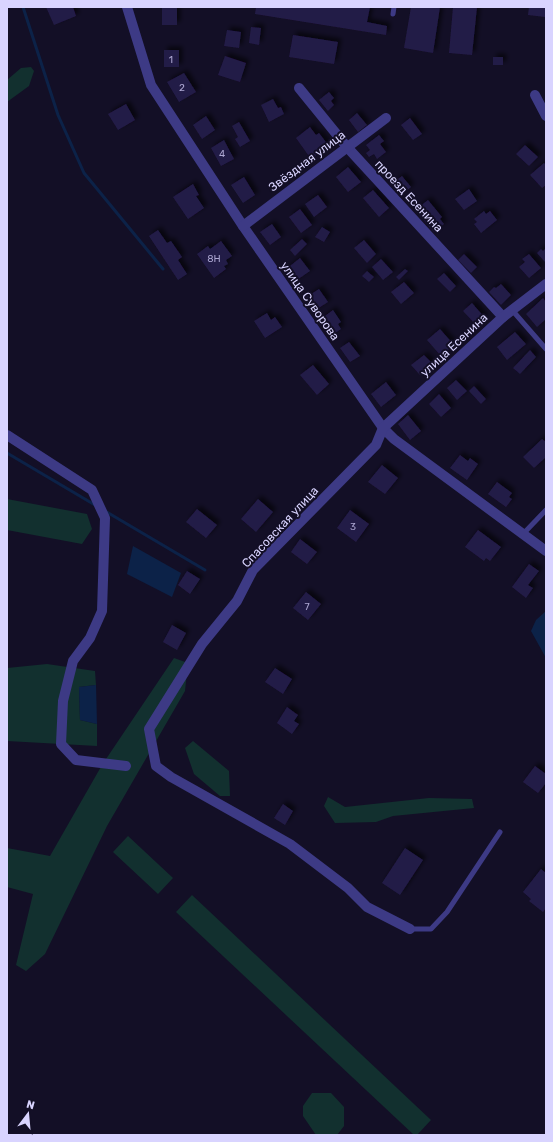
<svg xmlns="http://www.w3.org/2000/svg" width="553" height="1142" font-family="Rubik,sans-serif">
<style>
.green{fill:#12302f}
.water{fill:#0c2248}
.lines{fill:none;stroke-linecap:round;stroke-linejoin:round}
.stream{stroke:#0c2248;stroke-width:3}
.building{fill:#241b47;filter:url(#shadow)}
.service{stroke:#3d3a85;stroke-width:5}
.minor{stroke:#3d3a85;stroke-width:10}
.labels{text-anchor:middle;stroke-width:4;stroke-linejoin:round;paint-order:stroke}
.number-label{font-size:10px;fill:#aca6d1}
.street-label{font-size:12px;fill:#d9d4ff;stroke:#130f26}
</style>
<defs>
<filter id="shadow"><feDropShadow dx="3.5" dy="-3.5" stdDeviation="2" flood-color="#0009"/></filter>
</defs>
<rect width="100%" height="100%" fill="#130f26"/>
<g class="green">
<path d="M31 67 34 71 29 86 7 102V80L21 68Z"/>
<path d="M7 499 87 514 92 529 82 544 7 530Z"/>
<path d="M174 658 188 663 185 691 107 826 45 954 26 971 16 965 33 894 7 887V848L50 856 102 765Z"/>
<path d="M47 664 95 671 96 685 79 687 80 720 97 724V746L7 741V668Z"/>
<path d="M193 741 229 771 230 796H220L194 774 185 748Z"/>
<path d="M328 797 345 807 429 798 472 799 474 808 393 816 376 822 335 823 324 806Z"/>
<path d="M128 836 173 878 158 894 113 852Z"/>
<path d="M192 895 431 1120 417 1135H414L176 912Z"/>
<path d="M312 1093H331L344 1107V1126L337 1135H316L303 1116V1106Z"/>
</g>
<g class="water">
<path d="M133 546 181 573 172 597 127 574Z"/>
<path d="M546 611V658L531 631 536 620Z"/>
<path d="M96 685 97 724 80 720 79 687Z"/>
</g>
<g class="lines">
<g class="stream">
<path d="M23 7 58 115 84 173 163 269"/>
<path d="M7 453 95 505"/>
<path d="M105 511 205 570"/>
</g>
</g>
<g class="building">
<path d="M46 7H73L76 16 54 25Z"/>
<rect x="162" y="7" width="15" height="18"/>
<path d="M256 7H370L367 22 387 26 386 35 255 14Z"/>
<path d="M411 7H440L433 53 404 48Z"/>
<path d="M453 7H477L472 55 449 53Z"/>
<path d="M529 7H546L545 17 528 15Z"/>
<path d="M251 27 261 28 259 45 249 43Z"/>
<path d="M227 30 241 32 239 48 224 46Z"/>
<path d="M293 35 338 42 334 64 289 57Z"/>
<rect x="164" y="50" width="15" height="17"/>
<path d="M225 56 246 63 240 82 218 75Z"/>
<rect x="493" y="57" width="10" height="8"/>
<path d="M184 73 196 92 179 102 167 82Z"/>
<path d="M329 92 334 98 331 101 334 105 328 111 319 100Z"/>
<path d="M273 99 278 108 281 107 284 114 269 122 261 105Z"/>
<path d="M126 104 135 120 118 130 108 114Z"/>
<path d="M357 113 367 125 358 132 349 120Z"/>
<path d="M206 116 215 130 202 139 193 125Z"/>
<path d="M410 118 422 134 413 140 401 125Z"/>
<path d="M239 122 250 141 240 147 235 139 238 137 232 126Z"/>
<path d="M310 127 316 135 319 133 329 146 311 159 296 138Z"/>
<path d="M379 135 384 141 380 144 386 152 377 159 374 154 369 157 366 153 370 150 366 145Z"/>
<path d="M224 140 234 159 221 166 211 148Z"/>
<path d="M525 145 538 157 529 166 516 154Z"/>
<path d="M544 163 546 165V185L542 188 530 175Z"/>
<path d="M348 167 361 182 348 192 336 177Z"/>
<path d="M402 176 411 187 404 193 394 182Z"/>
<path d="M244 177 255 195 243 203 231 185Z"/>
<path d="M193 184 199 195 196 196 204 208 188 219 173 197Z"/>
<path d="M469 189 477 201 464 210 455 199Z"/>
<path d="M373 190 389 208 379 217 363 198Z"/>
<path d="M318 195 327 207 314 217 305 204Z"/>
<path d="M428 200 442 217 440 219 444 224 434 232 415 210Z"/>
<path d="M300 209 312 225 301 233 289 217Z"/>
<path d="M484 211 486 214 490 211 497 220 481 233 474 224 477 222 474 219Z"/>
<path d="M272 224 281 237 270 245 260 232Z"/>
<path d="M322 227 330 232 324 242 315 237Z"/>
<path d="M158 230 167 243 171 241 182 257 178 260 187 274 178 280 149 236Z"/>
<path d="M302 239 307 244 295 256 290 250Z"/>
<path d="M364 240 376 254 367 263 354 248Z"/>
<path d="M221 241 232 256 226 260 228 264 224 266 226 269 214 278 197 254 208 246 210 249Z"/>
<path d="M546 248V263L537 253 541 249 543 251Z"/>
<path d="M464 254 477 267 471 273 458 260Z"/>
<path d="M529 254 541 268 529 278 519 267 525 262 522 259Z"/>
<path d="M300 258 310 271 294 282 285 270Z"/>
<path d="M381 259 393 272 383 280 372 267Z"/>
<path d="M405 269 408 271 399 280 396 277Z"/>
<path d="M367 271 374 277 369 282 362 276Z"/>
<path d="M444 273 456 286 450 292 437 279Z"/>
<path d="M404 282 414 293 401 304 391 292Z"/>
<path d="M501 284 511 295 501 305 489 292 494 287 496 288Z"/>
<path d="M319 289 328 302 314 311 305 298Z"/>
<path d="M543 298 546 302V312L545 313 546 319 537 327 526 314Z"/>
<path d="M472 303 485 318 477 326 463 311Z"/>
<path d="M333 310 341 322 338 324 341 329 332 335 321 319Z"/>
<path d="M267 313 271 320 275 317 282 327 265 338 254 321Z"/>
<path d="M440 329 454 345 441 356 427 340Z"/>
<path d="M515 332 526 344 507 360 497 347Z"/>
<path d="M349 342 360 356 350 362 340 348Z"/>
<path d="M530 350 536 357 520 374 513 368Z"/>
<path d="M424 355 433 364 420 375 411 365Z"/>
<path d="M313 365 329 384 317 395 300 375Z"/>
<path d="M456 380 467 391 457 400 447 388Z"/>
<path d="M386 382 396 395 381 407 371 394Z"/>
<path d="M474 386 486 399 481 404 469 391Z"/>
<path d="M439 394 451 408 441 417 429 404Z"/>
<path d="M408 415 421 431 410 440 398 424Z"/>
<path d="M542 439 546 442V457L534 468 523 457Z"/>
<path d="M460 455 468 461 470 458 478 464 467 480 450 468Z"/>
<path d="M382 465 398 478 385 494 368 482Z"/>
<path d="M497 482 512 493 509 497 512 499 506 507 488 494Z"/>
<path d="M258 499 273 512 256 532 241 519Z"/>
<path d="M197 509 217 525 206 538 186 522Z"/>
<path d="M350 510 369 524 356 542 337 528Z"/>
<path d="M478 530 501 547 490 561 486 558 484 561 465 547Z"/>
<path d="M300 539 317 552 307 564 291 552Z"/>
<path d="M529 564 539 571 528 585 533 588 526 598 512 587Z"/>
<path d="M187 571 200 579 190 594 178 585Z"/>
<path d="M306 592 321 604 308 620 293 608Z"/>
<path d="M172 625 186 633 177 650 163 642Z"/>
<path d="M275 668 292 679 283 694 265 682Z"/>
<path d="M287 707 298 715 294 721 299 724 292 734 277 723Z"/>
<path d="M535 766 546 774V783L538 793 523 782Z"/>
<path d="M283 804 293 811 285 825 274 818Z"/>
<path d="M405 848 423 860 400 895 382 883Z"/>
<path d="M541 869 546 873V908L543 912 529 901 531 899 523 892Z"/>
</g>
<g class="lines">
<g class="service">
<path d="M393 14 394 7"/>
<path d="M512 310 546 349"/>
<path d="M523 534 546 510"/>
<path d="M410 929H431L447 912 500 832"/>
</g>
<g class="minor">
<path d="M127 7 151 85 243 226 383 428 394 439 546 551"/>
<path d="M299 88 347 147 503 317"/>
<path d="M535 95 546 116"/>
<path d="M243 226 386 118"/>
<path d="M7 435 92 490 105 518 102 611 90 638 73 661 63 701 61 744 76 760 126 766"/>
<path d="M410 929 367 907 348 888 290 844 171 777 156 766 149 729 202 644 237 601 253 570 376 445 383 428 503 317 546 284"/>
</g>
</g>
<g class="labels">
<g class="number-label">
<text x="171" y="63">1</text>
<text x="182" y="91">2</text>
<text x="222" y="157">4</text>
<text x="214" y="262">8Н</text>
<text x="353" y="530">3</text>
<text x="307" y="610">7</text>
</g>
<g class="street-label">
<text transform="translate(307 161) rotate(-37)" y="4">Звёздная улица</text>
<text transform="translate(409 196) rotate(47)" y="4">проезд Есенина</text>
<text transform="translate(310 301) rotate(55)" y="4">улица Суворова</text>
<text transform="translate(454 345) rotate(-43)" y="4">улица Есенина</text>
<text transform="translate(280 527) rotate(-47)" y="4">Спасовская улица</text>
</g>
</g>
<rect width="553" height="1142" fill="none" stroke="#d9d4ff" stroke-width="16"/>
<g transform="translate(28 1114) rotate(16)" stroke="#130f26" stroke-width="3" paint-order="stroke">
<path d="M0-3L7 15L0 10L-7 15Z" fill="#d9d4ff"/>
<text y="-6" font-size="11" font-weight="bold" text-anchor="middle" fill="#d9d4ff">N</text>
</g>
</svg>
